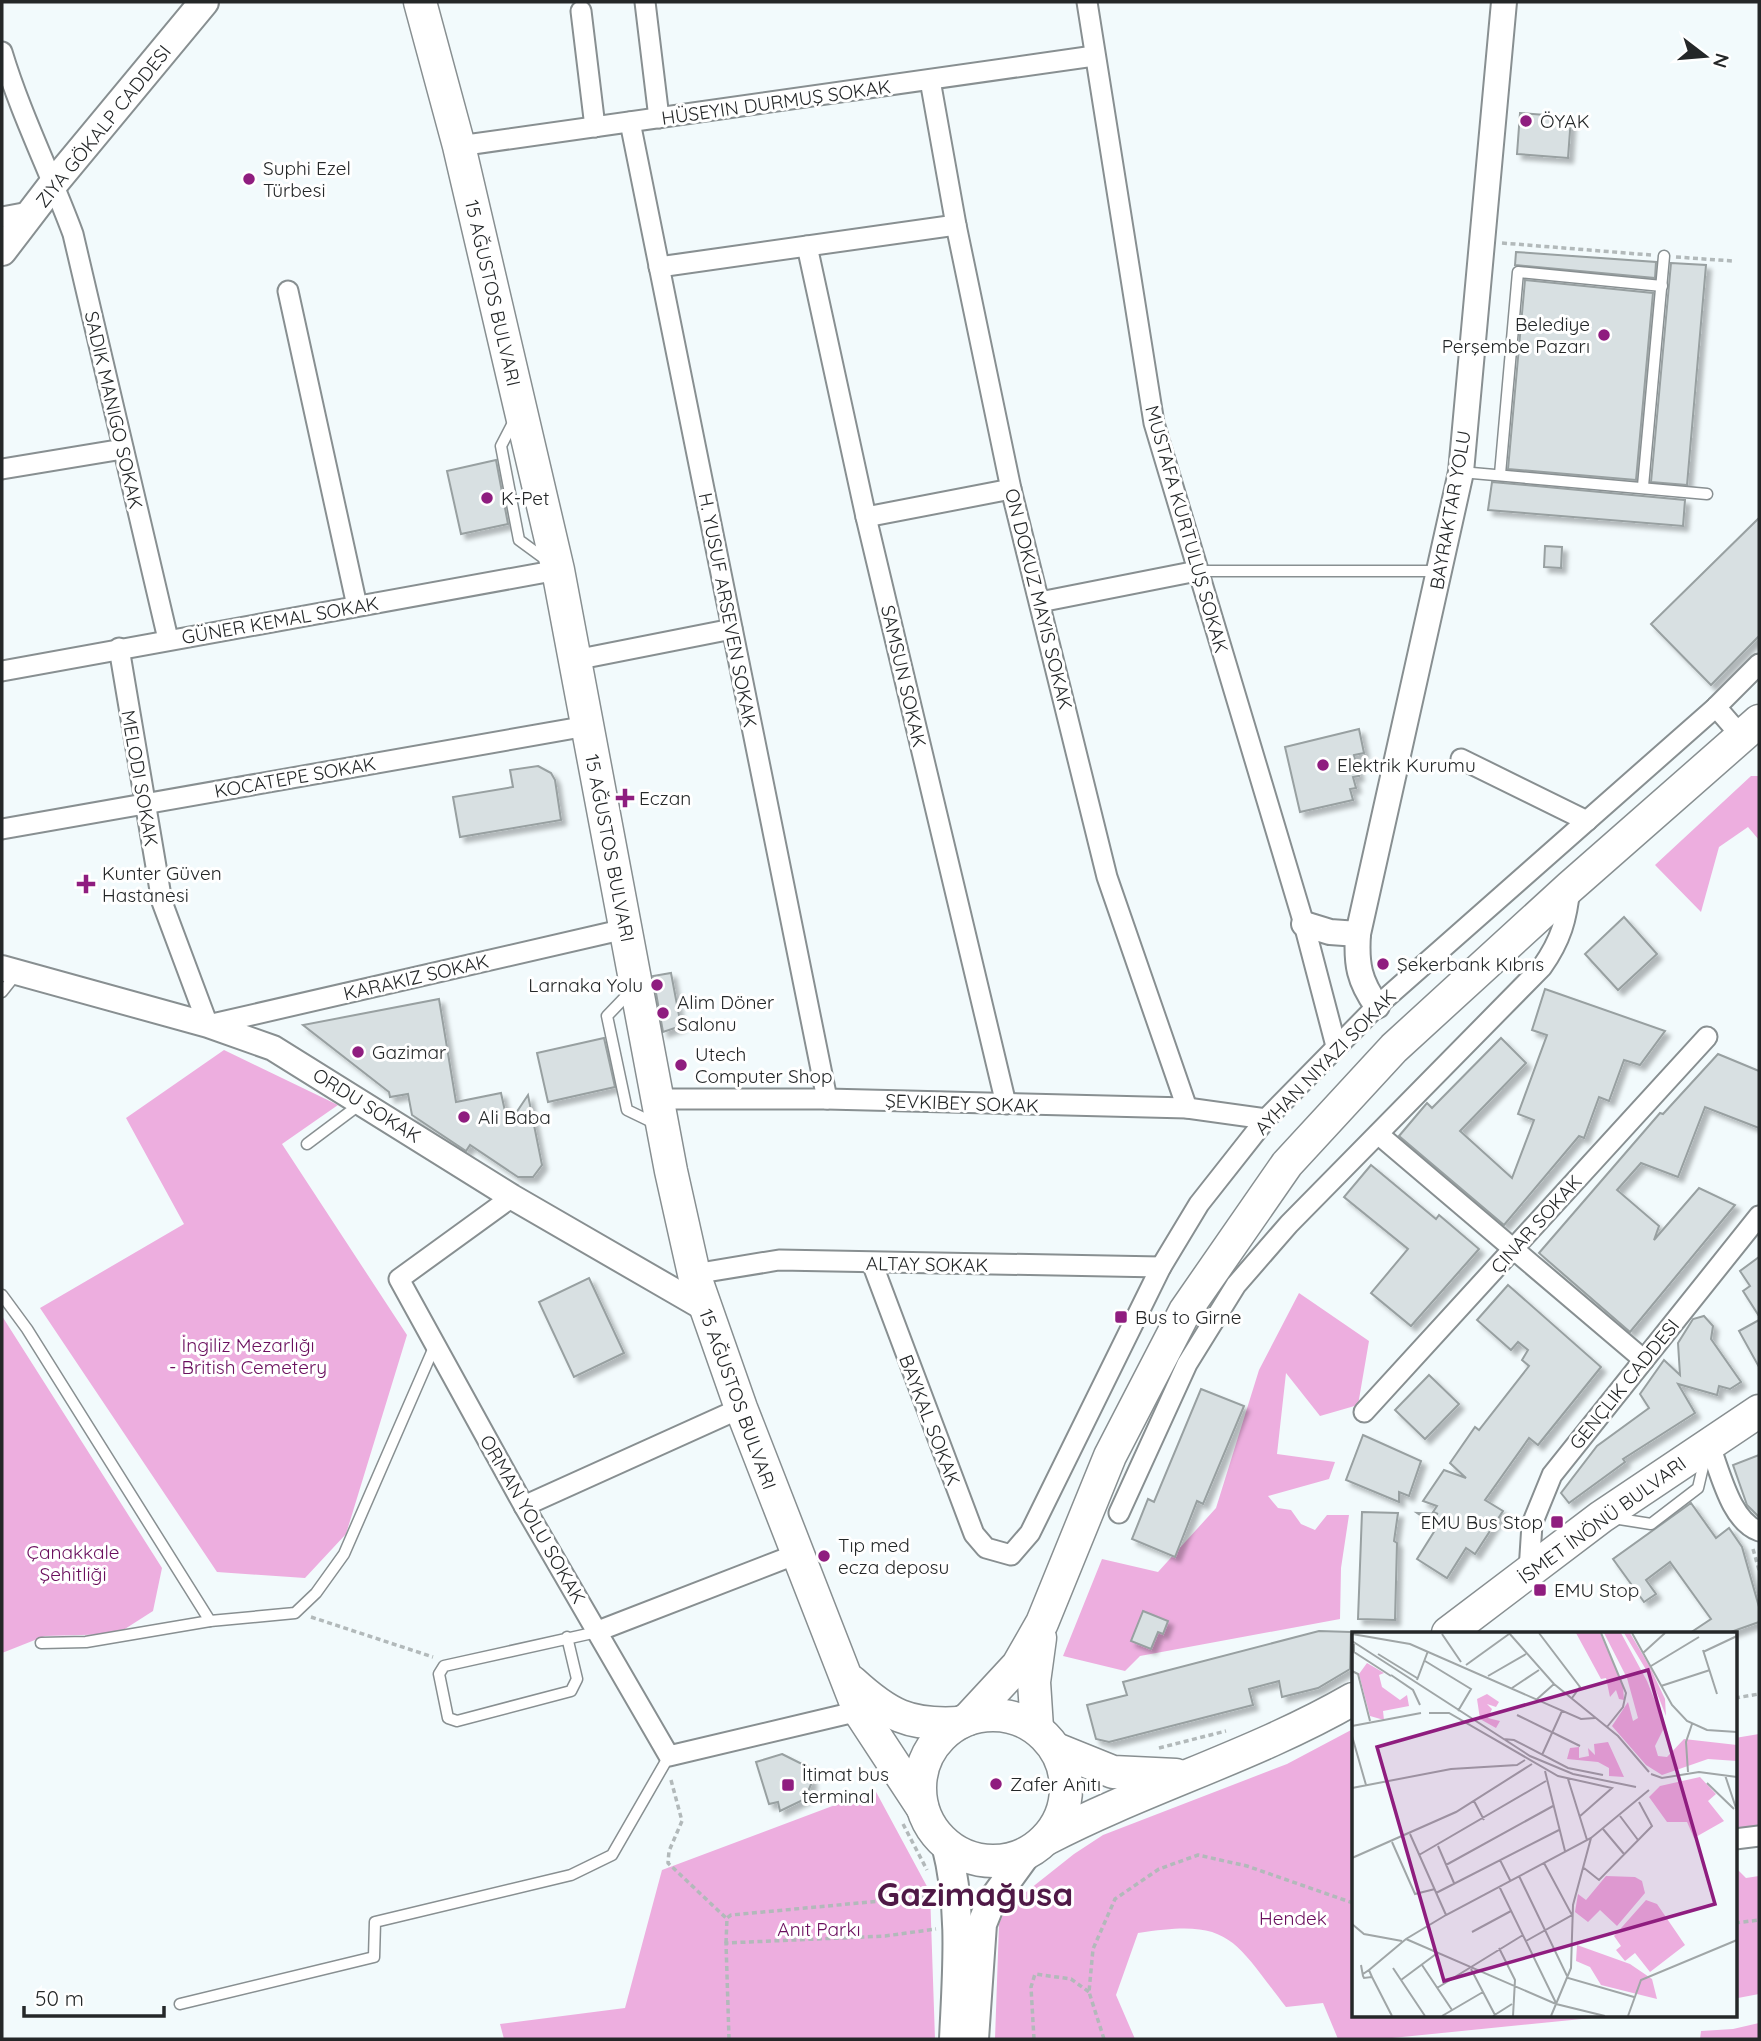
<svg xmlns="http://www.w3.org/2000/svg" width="1761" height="2041" font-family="Quicksand,sans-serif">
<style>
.green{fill:#edaedf}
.building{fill:#d8e0e2;stroke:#98a0a1;stroke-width:2;filter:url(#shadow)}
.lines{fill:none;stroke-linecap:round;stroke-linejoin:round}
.service-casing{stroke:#888f91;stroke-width:13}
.minor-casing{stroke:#888f91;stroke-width:23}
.tertiary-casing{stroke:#888f91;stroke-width:28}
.secondary-casing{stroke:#888f91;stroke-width:32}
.primary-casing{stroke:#888f91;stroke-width:35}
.path{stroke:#b2b9ba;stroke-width:3.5;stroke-dasharray:5 3.5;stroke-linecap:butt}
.service{stroke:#fff;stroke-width:10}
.minor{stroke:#fff;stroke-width:19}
.tertiary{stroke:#fff;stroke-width:24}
.secondary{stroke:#fff;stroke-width:28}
.primary{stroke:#fff;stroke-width:32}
.poi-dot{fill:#8f1d7f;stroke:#fff;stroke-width:2.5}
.labels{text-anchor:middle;stroke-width:6;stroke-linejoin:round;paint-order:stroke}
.street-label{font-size:19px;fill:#242728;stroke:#fff}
.poi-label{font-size:19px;fill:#242728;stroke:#fff;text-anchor:start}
.park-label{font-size:19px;fill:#6a0e5d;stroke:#fff}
.town-label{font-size:33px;font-weight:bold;fill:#4f1946;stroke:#fff}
.inset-road{fill:none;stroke:#a0a6a7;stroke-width:2}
.view{fill:#8f1d7f;fill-opacity:0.15;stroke:#8f1d7f;stroke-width:3.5}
.inset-edge{fill:none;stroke:#242728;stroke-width:3.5}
</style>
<defs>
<filter id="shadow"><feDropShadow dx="5" dy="5" stdDeviation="2" flood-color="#0004"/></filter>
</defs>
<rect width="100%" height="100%" fill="#f2fafc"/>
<g class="green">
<path d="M1751 776H1759V840L1748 827 1719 847 1701 912 1655 865Z"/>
<path d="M224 1050 338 1105 282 1144 407 1335 346 1534 305 1578 217 1572 40 1308 184 1224 126 1118Z"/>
<path d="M1299 1293 1369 1341 1358 1405 1320 1416 1286 1373 1277 1454 1335 1462 1329 1479 1268 1496 1278 1508 1291 1510 1301 1524 1315 1530 1327 1515H1349L1341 1568 1340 1619 1140 1656 1125 1671 1063 1656 1102 1559 1158 1572 1216 1508 1259 1370Z"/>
<path d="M2 1316 162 1568 153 1611 117 1634 45 1636 2 1653Z"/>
<path d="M1353 1729V2015H1622L1382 2039H1338L1323 2003 1286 2007C1233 1939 1231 1918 1138 1933L1116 1995 1135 2039H995L999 1924 1006 1908 1074 1854 1103 1835 1287 1764Z"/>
<path d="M1759 1734V1830L1735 1834V1738Z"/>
<path d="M875 1790 930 1892 935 2039H504L500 2024 625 2008 662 1870Z"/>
<path d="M1735 1867 1746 1878 1759 1876V1994L1738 1998 1735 1994Z"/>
<path d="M1759 2023V2039H1700L1701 2031 1733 2029Z"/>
</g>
<g class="building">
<path d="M1520 113 1571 117 1568 158 1517 154Z"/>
<path d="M1516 252 1656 262 1655 278 1515 265Z"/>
<path d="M1671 263 1706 265 1687 485 1651 482Z"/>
<path d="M1525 280 1653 293 1636 480 1508 469Z"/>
<path d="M496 460 508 524 461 534 447 471Z"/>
<path d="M1492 482 1685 500 1683 526 1488 510Z"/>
<path d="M1759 518V636L1711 685 1651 624Z"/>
<path d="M1545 546 1562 547 1561 568 1544 567Z"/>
<path d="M1359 729 1364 753 1354 755 1359 776 1353 777 1356 788 1350 789 1353 800 1300 812 1285 747Z"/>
<path d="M538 766 551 773 555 780 561 820 460 837 453 797 513 787 510 770Z"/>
<path d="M1624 917 1657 954 1618 990 1585 954Z"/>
<path d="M671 973 681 1026 663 1032 653 976Z"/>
<path d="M1545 989 1665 1031 1640 1065 1624 1060 1609 1101 1599 1097 1584 1138 1579 1136 1504 1225 1399 1136 1427 1103 1432 1108 1501 1038 1526 1063 1460 1131 1512 1178 1534 1120 1518 1114 1547 1035 1532 1030Z"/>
<path d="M439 999 456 1102 501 1093 508 1125 528 1095 542 1165 533 1177H518L470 1145 466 1151 412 1115 408 1094 390 1097 389 1092 303 1025Z"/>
<path d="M604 1038 615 1087 548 1102 537 1053Z"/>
<path d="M1718 1054 1759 1071V1128L1705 1107 1678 1177 1641 1163 1617 1190 1659 1226 1654 1240 1699 1188 1735 1205 1630 1332 1539 1253 1660 1113 1663 1114Z"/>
<path d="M1371 1165 1436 1219 1439 1215 1479 1249 1411 1326 1371 1293 1408 1249 1344 1197Z"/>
<path d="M1759 1257V1316L1743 1291 1750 1286 1740 1271Z"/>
<path d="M589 1278 624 1353 574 1377 539 1302Z"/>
<path d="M1508 1285 1601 1367 1538 1445 1529 1438 1485 1500 1503 1511 1475 1554 1466 1548 1447 1578 1417 1559 1437 1527 1417 1513 1438 1514 1433 1512 1437 1506 1423 1501 1444 1470 1466 1478 1450 1463 1475 1427 1479 1430 1529 1366 1522 1360 1528 1350 1518 1342 1511 1350 1477 1320Z"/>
<path d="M1704 1316 1713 1326 1711 1339 1741 1382 1730 1389 1719 1386 1717 1395 1678 1384 1695 1413 1623 1459 1625 1462 1569 1503 1561 1493 1597 1446 1649 1408 1640 1394 1664 1360 1680 1375 1678 1343 1693 1319Z"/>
<path d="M1759 1320V1367L1739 1331Z"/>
<path d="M1429 1375 1459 1404 1425 1439 1395 1410Z"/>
<path d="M1201 1389 1244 1406 1203 1504 1197 1501 1175 1557 1132 1539 1148 1499 1154 1502Z"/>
<path d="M1363 1435 1421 1461 1409 1496 1399 1492V1502L1346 1480Z"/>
<path d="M1759 1455V1517L1747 1505 1733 1465Z"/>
<path d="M1691 1503 1716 1538 1729 1528 1742 1547 1759 1607V1622L1728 1633H1690L1711 1619 1670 1562 1646 1580 1656 1594 1644 1602 1613 1559Z"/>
<path d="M1362 1512 1398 1513 1394 1541 1397 1543 1395 1620 1358 1619Z"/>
<path d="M1143 1611 1168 1621 1163 1634 1158 1632 1151 1649 1131 1641Z"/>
<path d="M1319 1631 1351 1632 1350 1669 1318 1688 1282 1697 1279 1681 1249 1689 1253 1705 1109 1742 1096 1739 1087 1705 1127 1695 1123 1682Z"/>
<path d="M782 1754 806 1766 812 1782 805 1799 780 1811 778 1802 769 1804 756 1762Z"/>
</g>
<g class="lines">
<defs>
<g id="service">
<path d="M515 419 501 446 519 540 549 562"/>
<path d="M1461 472 1707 494"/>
<path d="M1500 474 1518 272 1662 286"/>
<path d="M1643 486 1664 256"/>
<path d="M1197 571H1436"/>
<path d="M631 991 607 1016 627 1110 656 1124"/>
<path d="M2 992 17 973"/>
<path d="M307 1144 359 1105"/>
<path d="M2 1295 27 1329 210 1621"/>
<path d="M1613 1518 1651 1524 1698 1488 1706 1454"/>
<path d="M567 1637 577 1679 571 1691 457 1721 448 1718 439 1674 444 1666 597 1632"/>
<path d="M41 1643 86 1642 210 1621 295 1613 316 1593 344 1554 435 1345"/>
<path d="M180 2004 374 1957 375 1922 571 1875 612 1855 669 1756"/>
</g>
<g id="minor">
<path d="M645 2 659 118"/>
<path d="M1087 2 1154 423 1304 924 1336 1046"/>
<path d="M581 11 595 127"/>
<path d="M2 52C21 115 50 172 73 234L168 639"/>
<path d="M930 80 956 225 1011 489 1107 877 1187 1108"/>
<path d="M630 122 827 1099"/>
<path d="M459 146 1094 56"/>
<path d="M2 217 34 211"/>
<path d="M807 246 866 517 1006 1104"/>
<path d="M659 267 956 225"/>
<path d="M288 291 357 606"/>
<path d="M2 469 123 449"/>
<path d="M866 517 1011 489"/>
<path d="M1040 602 1197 571"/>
<path d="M119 648 162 902 208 1025 625 929"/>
<path d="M575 660 732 629"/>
<path d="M2 671 558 570"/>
<path d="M1716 707 1742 737"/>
<path d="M1461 759 1587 821"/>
<path d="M2 829 587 726"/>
<path d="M657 1099H827L1187 1108 1266 1119"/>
<path d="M1378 1134 1644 1360"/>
<path d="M512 1197 399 1279 524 1506 669 1756 859 1711"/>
<path d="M872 1263 974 1534 986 1548 1011 1555 1030 1533 1161 1267 1199 1204 1266 1119 1377 1006 1716 707 1759 664"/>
<path d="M694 1274 779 1260 1161 1267"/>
<path d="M1364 1412 1707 1037"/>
<path d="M1709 1444C1720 1470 1730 1521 1759 1531"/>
<path d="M524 1506 741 1408"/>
<path d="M1119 1513 1187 1364 1236 1285 1289 1224 1542 967C1561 940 1567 919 1570 887"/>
<path d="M1529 1571 1532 1524 1552 1475 1759 1216"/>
<path d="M598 1631 797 1554"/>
<path d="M1735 1839 1759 1836"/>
</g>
<g id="tertiary">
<path d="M1304 924 1330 932 1358 934"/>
<path d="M2 968 208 1025 273 1048 512 1197 704 1308"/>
<path d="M1377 1006C1359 981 1356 964 1358 934L1461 472 1504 2"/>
</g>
<g id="secondary">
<path d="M2 251 54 183 204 2"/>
<path d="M946 1844C963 1909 957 1973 954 2039"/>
<path d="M974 2039 982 1924 990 1904 1027 1853"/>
</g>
<g id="primary">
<path d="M420 2 459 146 558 570 671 1171 694 1274 741 1408 859 1711 922 1807"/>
<path d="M1448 1633 1601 1517 1759 1411"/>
<path d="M852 1682C888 1715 909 1726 959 1723"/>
<circle cx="993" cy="1788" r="73"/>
<path d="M968 1719 1018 1665 1042 1623 1110 1456 1185 1311 1287 1164 1394 1048 1570 887 1759 721"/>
<path d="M1037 1728 1034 1682 1040 1638"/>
<path d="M1056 1749 1113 1772 1176 1775"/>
<path d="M1046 1839C1146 1787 1256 1755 1353 1699"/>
</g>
</defs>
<use href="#service" class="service-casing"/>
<use href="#minor" class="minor-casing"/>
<use href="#tertiary" class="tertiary-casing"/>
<use href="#secondary" class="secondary-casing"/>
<use href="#primary" class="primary-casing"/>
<g class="path">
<path d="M1502 243 1651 255"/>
<path d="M1676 257 1733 261"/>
<path d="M1753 1549 1759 1570"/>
<path d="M311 1617 433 1657"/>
<path d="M1735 1698 1759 1694"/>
<path d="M1159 1748 1226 1731"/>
<path d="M671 1780 682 1821 669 1851 668 1863 726 1918"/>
<path d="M903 1824 927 1870"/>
<path d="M1735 1923 1759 1920"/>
<path d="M726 1943 727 1918 731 1915 934 1896"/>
<path d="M729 2039 726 1943 885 1936 936 1929"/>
<path d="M1034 2039 1031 1987 1035 1974 1071 1979 1089 1992"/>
<path d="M1104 2039 1089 1992 1093 1949 1115 1899 1159 1869 1198 1855 1247 1866 1353 1903"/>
</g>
<use href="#service" class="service"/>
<use href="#minor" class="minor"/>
<use href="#tertiary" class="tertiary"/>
<use href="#secondary" class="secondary"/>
<use href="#primary" class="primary"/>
</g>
<g class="poi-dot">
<circle cx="1526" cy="121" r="7"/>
<circle cx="249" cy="179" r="7"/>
<circle cx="1604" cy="335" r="7"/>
<circle cx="487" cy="498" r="7"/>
<circle cx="1323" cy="765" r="7"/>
<path d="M621.5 787.5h7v7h7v7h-7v7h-7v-7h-7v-7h7z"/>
<path d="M82.5 873.5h7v7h7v7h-7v7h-7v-7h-7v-7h7z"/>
<circle cx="1383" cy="964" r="7"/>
<circle cx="657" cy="985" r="7"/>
<circle cx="663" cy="1013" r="7"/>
<circle cx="358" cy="1052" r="7"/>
<circle cx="681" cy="1065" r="7"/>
<circle cx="464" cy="1117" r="7"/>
<rect x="1114" y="1310" width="14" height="14" rx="3.5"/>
<rect x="1550" y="1515" width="14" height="14" rx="3.5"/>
<circle cx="824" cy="1556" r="7"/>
<rect x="1533" y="1583" width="14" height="14" rx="3.5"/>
<circle cx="996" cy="1784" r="7"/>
<rect x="781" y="1778" width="14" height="14" rx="3.5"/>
</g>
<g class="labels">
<g class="street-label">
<text transform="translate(776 102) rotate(-8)" y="7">HÜSEYIN DURMUŞ SOKAK</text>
<text transform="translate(103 126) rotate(-51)" y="7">ZIYA GÖKALP CADDESI</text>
<text transform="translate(493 293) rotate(77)" y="7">15 AĞUSTOS BULVARI</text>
<text transform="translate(114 410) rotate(77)" y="7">SADIK MANIGO SOKAK</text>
<text transform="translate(1450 510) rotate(-80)" y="7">BAYRAKTAR YOLU</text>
<text transform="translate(1187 529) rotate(74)" y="7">MUSTAFA KURTULUŞ SOKAK</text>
<text transform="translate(1039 599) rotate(76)" y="7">ON DOKUZ MAYIS SOKAK</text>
<text transform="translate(728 610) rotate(79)" y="7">H. YUSUF ARSEVEN SOKAK</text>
<text transform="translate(280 620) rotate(-10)" y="7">GÜNER KEMAL SOKAK</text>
<text transform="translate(904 676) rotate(77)" y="7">SAMSUN SOKAK</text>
<text transform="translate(295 777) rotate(-10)" y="7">KOCATEPE SOKAK</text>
<text transform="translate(140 778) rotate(80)" y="7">MELODI SOKAK</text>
<text transform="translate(610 848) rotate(79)" y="7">15 AĞUSTOS BULVARI</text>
<text transform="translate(416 977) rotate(-13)" y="7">KARAKIZ SOKAK</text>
<text transform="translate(1325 1062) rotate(-46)" y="7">AYHAN NIYAZI SOKAK</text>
<text transform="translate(962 1103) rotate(2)" y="7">ŞEVKIBEY SOKAK</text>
<text transform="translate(367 1105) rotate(32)" y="7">ORDU SOKAK</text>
<text transform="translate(1536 1224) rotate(-48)" y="7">ÇINAR SOKAK</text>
<text transform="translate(927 1264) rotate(1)" y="7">ALTAY SOKAK</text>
<text transform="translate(1624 1384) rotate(-51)" y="7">GENÇLIK CADDESI</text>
<text transform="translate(738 1399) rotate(70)" y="7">15 AĞUSTOS BULVARI</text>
<text transform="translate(930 1420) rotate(69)" y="7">BAYKAL SOKAK</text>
<text transform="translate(533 1519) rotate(60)" y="7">ORMAN YOLU SOKAK</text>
<text transform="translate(1602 1520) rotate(-36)" y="7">İSMET İNÖNÜ BULVARI</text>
</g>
<g class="poi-label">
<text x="1540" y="128">ÖYAK</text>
<text x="263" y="175">Suphi Ezel<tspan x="263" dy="22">Türbesi</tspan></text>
<text x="1590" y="331" text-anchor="end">Belediye<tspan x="1590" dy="22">Perşembe Pazarı</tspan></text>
<text x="501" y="505">K-Pet</text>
<text x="1337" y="772">Elektrik Kurumu</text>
<text x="639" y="805">Eczan</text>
<text x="102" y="880">Kunter Güven<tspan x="102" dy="22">Hastanesi</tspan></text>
<text x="1397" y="971">Şekerbank Kıbrıs</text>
<text x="643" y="992" text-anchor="end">Larnaka Yolu</text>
<text x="677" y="1009">Alim Döner<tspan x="677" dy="22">Salonu</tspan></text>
<text x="372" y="1059">Gazimar</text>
<text x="695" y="1061">Utech<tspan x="695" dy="22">Computer Shop</tspan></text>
<text x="478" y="1124">Ali Baba</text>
<text x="1135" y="1324">Bus to Girne</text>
<text x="1543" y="1529" text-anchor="end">EMU Bus Stop</text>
<text x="838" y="1552">Tıp med<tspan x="838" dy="22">ecza deposu</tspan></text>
<text x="1554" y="1597">EMU Stop</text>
<text x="802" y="1781">İtimat bus<tspan x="802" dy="22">terminal</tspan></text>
<text x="1010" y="1791">Zafer Anıtı</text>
</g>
<g class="park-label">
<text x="248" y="1352">İngiliz Mezarlığı<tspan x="248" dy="22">- British Cemetery</tspan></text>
<text x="73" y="1559">Çanakkale<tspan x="73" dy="22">Şehitliği</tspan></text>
<text x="1293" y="1925">Hendek</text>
<text x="819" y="1936">Anıt Parkı</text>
</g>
<g class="town-label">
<text x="975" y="1906">Gazimağusa</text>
</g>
</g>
<g transform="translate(1352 1632)">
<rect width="385" height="385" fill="#f2fafc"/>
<path d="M224 1H248L271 53 272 68 267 67 264 58 258 65 254 46 249 47ZM252 1H269L295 49 313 94 303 114 306 124 315 125 332 107 385 113V129L356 127 310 143 294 133 260 94 276 70 281 89 286 86 275 46ZM272 1H278L298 35 313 67 314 84 299 46ZM15 31 32 41 27 43 30 55 48 68 55 63 57 74 31 79 32 88 18 84 7 42ZM135 62 147 70 144 75 135 72 140 77 136 86 148 89 144 96 128 87 125 67ZM256 110 272 145 257 144V136L246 130 215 127 218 116 227 115V126L237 124 236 116 243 123 242 112ZM348 145 364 162 356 169 372 189 342 206 335 190H315L297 165 308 154ZM254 244 283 245 290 249 293 261 265 294 248 278 236 290 223 280 226 262 234 268ZM294 268 305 272 333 313 298 340 283 321 273 329 264 318 269 314 262 304ZM225 313 278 332 300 347 305 367 249 353 238 335 224 329Z" fill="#edaedf"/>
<path class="inset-road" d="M157 1 202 52 266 104 297 140M187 1 228 55 220 66M249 1 274 61 271 75 255 95M280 1 320 73 335 89 355 98 385 100M0 2 58 12 229 87 243 86M90 2 109 30M0 9 178 124 221 142 284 155M2 12V20L39 44M351 18 365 62M351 20 385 4M291 21 313 1M26 22 65 46M73 29 119 57 106 79M114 33 157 2M299 34 347 5M0 39 6 42 18 89M39 43 61 58 68 73M136 44 174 22M65 48 76 19M309 54 358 38M160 56 187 38M184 68 202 52M77 81H97L206 144 260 156 227 185M165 83 228 114M0 94 69 81M0 104 14 153M151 107 162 108 216 136 251 143M190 123 210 79M193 139 213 219M336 140 334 110 340 92M299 142 310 146 347 140 385 145M373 143 385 179M216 147 235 208M355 151 382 177M0 156 99 137 165 133 173 128M122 169 132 188M268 184 286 208M251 197 272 222M58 202 94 283M40 210 63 262 83 257M86 214 102 251M67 223 194 149M0 226 104 180 180 132M148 228 158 248M94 233 201 174M232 236 247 248 300 194 287 170M167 244 216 346 282 365M147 254 204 371M84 261 207 198M0 292 12 302 50 309M120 300 159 279M54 307 204 372 253 384M174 309 220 283 192 231M147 316 163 348 161 384M9 333 11 344 12 346 20 345 17 338 11 342M70 333 100 378M41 336 73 384M119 337 143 383M17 338 54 307 94 283 239 206 297 158M20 345 40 384M49 348 84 322M85 356 171 303M90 384 131 360M141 384 160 372M199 384 219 336 221 273 239 206M276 384 289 348 385 308"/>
<path class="view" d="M296 38 363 272 92 349 25 115Z"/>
<rect width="385" height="385" class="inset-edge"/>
</g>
<rect width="1761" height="2041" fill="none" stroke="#242728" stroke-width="7"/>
<g transform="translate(1705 56) rotate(106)" stroke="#ffffff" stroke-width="5" paint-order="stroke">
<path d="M0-5L12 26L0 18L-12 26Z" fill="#242728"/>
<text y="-10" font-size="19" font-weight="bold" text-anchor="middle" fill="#242728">N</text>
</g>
<path d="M24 2006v10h140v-10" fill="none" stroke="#242728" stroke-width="3.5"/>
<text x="35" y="2006" font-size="21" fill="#242728" stroke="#ffffff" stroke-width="5" paint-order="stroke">50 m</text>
</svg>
